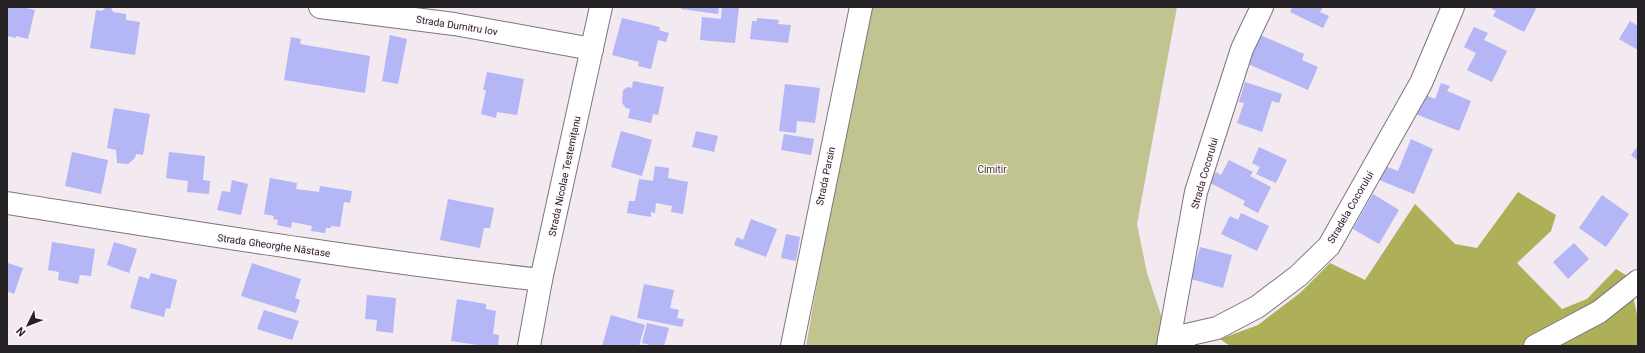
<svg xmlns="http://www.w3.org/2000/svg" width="1645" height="353" font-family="Roboto,sans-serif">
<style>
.green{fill:#c1c490}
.forest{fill:#adb058}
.building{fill:#b4b6f5}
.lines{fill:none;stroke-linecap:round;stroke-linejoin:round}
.street-casing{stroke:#7e767d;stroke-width:24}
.secondary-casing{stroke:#7e767d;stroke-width:24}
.street{stroke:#fff;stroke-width:22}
.secondary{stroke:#fff;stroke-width:22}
.labels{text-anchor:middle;stroke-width:3;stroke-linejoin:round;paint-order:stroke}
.street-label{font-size:10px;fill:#242124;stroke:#fff6fe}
.park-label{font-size:10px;fill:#40411b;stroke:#fff6fe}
</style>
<rect width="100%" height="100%" fill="#f2e9f1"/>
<path class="green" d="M866 7H1177L1137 224 1147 273 1162 318 1159 346H806Z"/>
<path class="forest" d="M1518 192 1556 215 1551 231 1517 263 1562 309 1587 299 1616 269 1629 277 1638 319V346H1230L1220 339 1258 325 1300 293 1330 263 1365 280 1415 204 1455 244 1477 248Z"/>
<g class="building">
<path d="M7 7H22L35 10 28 39 16 36V38L7 36Z"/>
<path d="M106 7H111L113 12 126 14V20L140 22 135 55 90 48 96 10 102 11Z"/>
<path d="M682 7H719L718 14 681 9Z"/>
<path d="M722 7H739L735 43 700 40 702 17 721 19Z"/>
<path d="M1292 7H1323L1320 12 1329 16 1323 28 1290 12Z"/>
<path d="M1489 7H1537L1524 32 1493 16 1496 11Z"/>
<path d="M622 18 660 27 659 30 669 33 666 42 658 40 651 69 638 66 639 62 612 55Z"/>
<path d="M757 18 779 20 778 24 791 25 788 43 750 39 752 21H757Z"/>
<path d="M1630 21 1638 26V50L1619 39Z"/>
<path d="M1474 27 1488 33 1484 40 1507 51 1492 82 1467 70 1476 53 1464 47Z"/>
<path d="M390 35 407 39 398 84 382 81Z"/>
<path d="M1260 35 1304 54 1302 60 1318 67 1308 90 1248 64Z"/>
<path d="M291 37 301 39 300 44 370 56 365 93 284 80Z"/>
<path d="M487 72 524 79 517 115 497 112 496 118 481 114 486 90H483Z"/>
<path d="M633 81 664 87 658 115 653 114 651 123 628 118 630 109 626 108 622 103 623 90 628 87 632 88Z"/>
<path d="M1245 82 1282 94 1279 103 1272 101 1262 132 1237 123 1244 103 1239 102Z"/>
<path d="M1441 83 1450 86 1447 91 1471 101 1459 131 1413 113 1421 93 1435 99Z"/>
<path d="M785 84 820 88 815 123 797 121 796 133 779 131Z"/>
<path d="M114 108 150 114 143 155 136 154 135 158 128 164 117 163 116 150 107 148Z"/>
<path d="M621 131 652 140 642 176 611 167Z"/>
<path d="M696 131 718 136 714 152 692 147Z"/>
<path d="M784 134 814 139 811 155 781 150Z"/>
<path d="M1411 139 1433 149 1414 194 1374 178 1385 166 1398 171Z"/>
<path d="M1638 146V161L1631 155Z"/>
<path d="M1259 147 1287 160 1276 183 1256 174 1260 167 1252 163Z"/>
<path d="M72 152 108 160 101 194 65 186Z"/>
<path d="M169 152 205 156 203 180 210 181 209 194 187 192 188 181 166 178Z"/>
<path d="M1229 160 1253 172 1250 176 1271 187 1258 213 1243 205 1245 201 1210 183 1216 172 1221 175Z"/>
<path d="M655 166 669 168 668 178 688 182 683 214 671 212 672 206 656 203 655 213 651 212V217L627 213 629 201H635L639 179 653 181Z"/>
<path d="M270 178 297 183 296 189 319 192 320 186 352 191 350 203 344 202 340 227 331 226V228H326L325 233 311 231 312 226 292 222 291 228 277 225 278 220 273 219 274 216 264 214Z"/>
<path d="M232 180 248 184 241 215 217 210 222 191 230 192Z"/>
<path d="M1373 194 1399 210 1379 244 1353 229Z"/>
<path d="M1602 195 1629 214 1606 247 1579 228Z"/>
<path d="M448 199 494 208 490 228H484L480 248 440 240Z"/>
<path d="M1241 213 1269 226 1257 251 1221 234 1230 216 1238 220Z"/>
<path d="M751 219 777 229 766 257 734 245 737 237 743 240Z"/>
<path d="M786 234 800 237 796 261 781 258Z"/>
<path d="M52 242 95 249 91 276 80 275 78 284 58 280 59 272 48 270Z"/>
<path d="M114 242 137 249 129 273 107 265Z"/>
<path d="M1574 243 1589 259 1568 279 1553 262Z"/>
<path d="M1200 247 1232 255 1223 288 1191 279Z"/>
<path d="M8 263 23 268 14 294 7 291Z"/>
<path d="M252 263 301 279 295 298 300 300 296 313 241 296Z"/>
<path d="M151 273 177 280 170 309 166 308 164 317 130 308 139 276 149 279Z"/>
<path d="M644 284 674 290 670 308 679 310 677 318 684 319 682 327 637 318Z"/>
<path d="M367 295 396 298 393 333 376 331 377 320 365 319Z"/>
<path d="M457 299 486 304V309L496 311 493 334 499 335 498 346H484L451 341Z"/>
<path d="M264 310 299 321 292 340 257 329Z"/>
<path d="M611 315 645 325 639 346H602Z"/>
<path d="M647 323 669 328 664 346H654L642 343Z"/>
</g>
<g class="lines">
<defs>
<g id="street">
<path d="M320 7 454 24 592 49"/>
<path d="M7 203C185 231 362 260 541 280"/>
<path d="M792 346 861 7"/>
<path d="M1168 346 1196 192 1242 49 1262 7"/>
<path d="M1184 346 1169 339 1217 328 1257 307 1298 276 1329 246 1421 83 1453 7"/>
<path d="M1535 346 1599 312 1638 281"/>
</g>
<path id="secondary" d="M529 346 541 280 601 7"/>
</defs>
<use href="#street" class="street-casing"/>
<use href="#secondary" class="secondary-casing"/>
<use href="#street" class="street"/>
<use href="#secondary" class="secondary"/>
</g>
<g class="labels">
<g class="street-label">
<text transform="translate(457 25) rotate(9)" y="4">Strada Dumitru Iov</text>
<text transform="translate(1204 173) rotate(-74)" y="4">Strada Cocorului</text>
<text transform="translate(564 176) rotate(-78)" y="4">Strada Nicolae Testemițanu</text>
<text transform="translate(825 176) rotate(-78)" y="4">Strada Parsin</text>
<text transform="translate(1350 207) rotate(-60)" y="4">Stradela Cocorului</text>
<text transform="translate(274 245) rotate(8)" y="4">Strada Gheorghe Năstase</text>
</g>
<g class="park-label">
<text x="992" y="173">Cimitir</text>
</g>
</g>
<rect width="1645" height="353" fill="none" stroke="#242124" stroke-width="16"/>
<g transform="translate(28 325) rotate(227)" stroke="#fff6fe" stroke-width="3" paint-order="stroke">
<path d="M0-3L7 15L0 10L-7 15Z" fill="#242124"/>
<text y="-6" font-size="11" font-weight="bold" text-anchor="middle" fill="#242124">N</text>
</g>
</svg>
